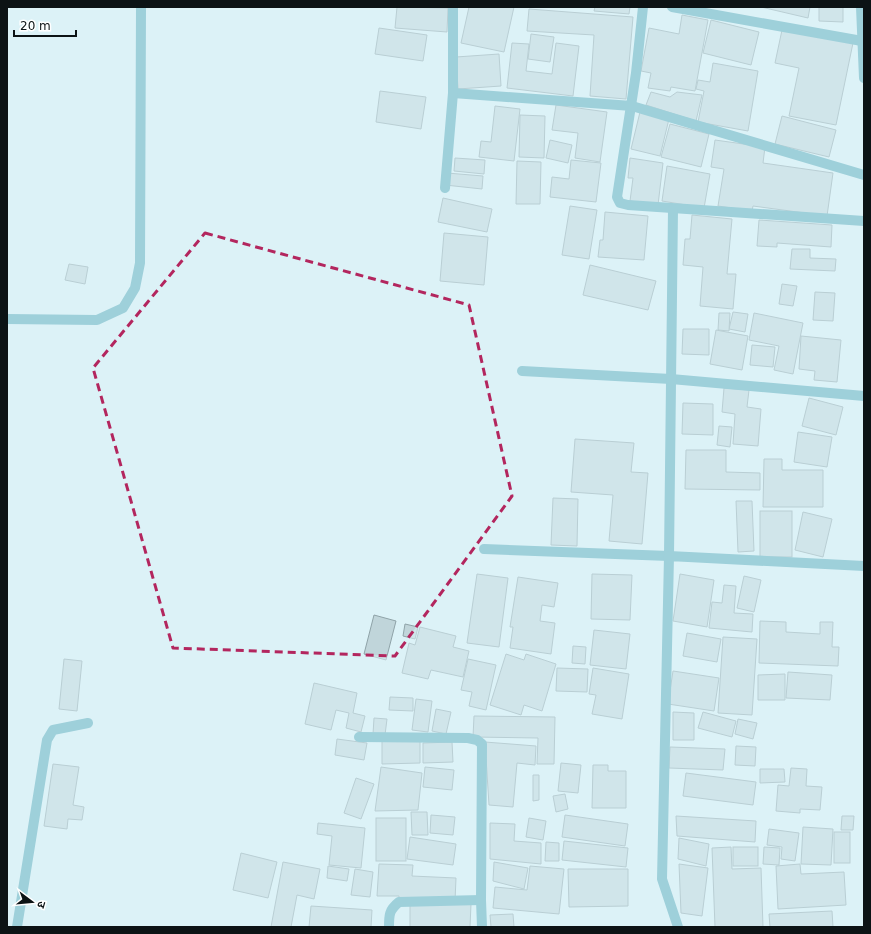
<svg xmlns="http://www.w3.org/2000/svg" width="871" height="934" font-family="'DejaVu Sans','Noto Sans Devanagari',sans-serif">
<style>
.building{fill:#c0d5da;stroke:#8fa3a8}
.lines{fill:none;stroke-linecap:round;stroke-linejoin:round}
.service{stroke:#53a6b6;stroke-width:10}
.minor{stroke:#53a6b6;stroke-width:10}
.tertiary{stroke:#53a6b6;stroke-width:10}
.marked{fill:none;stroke:#b3265e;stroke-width:3;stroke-dasharray:8 5;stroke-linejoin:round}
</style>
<rect width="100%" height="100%" fill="#dcf2f7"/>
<g class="building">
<path d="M397 7 448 8 447 32 395 28Z"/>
<path d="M469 7H514L504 52 461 43Z"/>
<path d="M595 7H630L629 14 594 11Z"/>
<path d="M761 7H810L808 18Z"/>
<path d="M819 7H843V22L819 21Z"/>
<path d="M529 9 633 17 626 99 590 96 594 35 527 31Z"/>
<path d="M682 15 708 20 695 91 671 87 670 91 648 88 651 73 641 71 649 28 679 34Z"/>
<path d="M711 20 759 32 751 65 703 53Z"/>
<path d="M379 28 427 35 423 61 375 54Z"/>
<path d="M782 30 853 43 836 125 789 116 799 68 775 63Z"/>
<path d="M531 34 554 37 550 62 528 59Z"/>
<path d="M512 43 529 44 526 71 552 74 556 43 579 46 573 96 507 88Z"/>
<path d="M499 54 501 86 458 89 456 57Z"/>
<path d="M713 63 758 71 748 131 698 122 704 91 696 89 698 80 710 82Z"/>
<path d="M380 91 426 97 421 129 376 122Z"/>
<path d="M651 92 670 97 677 92 702 95 696 121 646 105Z"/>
<path d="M556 105 607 112 600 162 575 158 578 133 552 130Z"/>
<path d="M495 106 520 109 514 161 479 157 481 141 491 142Z"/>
<path d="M640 112 669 119 660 156 631 149Z"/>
<path d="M520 115 545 116 544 158 519 157Z"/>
<path d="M782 116 836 130 829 157 775 144Z"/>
<path d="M670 124 709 134 701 167 661 157Z"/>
<path d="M550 140 572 145 568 163 546 158Z"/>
<path d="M715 140 765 147 763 163 833 173 827 216 753 206 752 211 718 206 724 169 711 167Z"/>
<path d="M455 158 485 160 484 174 454 171Z"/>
<path d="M630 158 663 163 658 205 630 201 633 178H628Z"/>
<path d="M571 160 601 163 596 202 550 197 552 177 569 179Z"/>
<path d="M517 161 541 162 540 204H516Z"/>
<path d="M667 166 710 174 704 208 662 201Z"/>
<path d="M447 173 483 176 482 189 445 185Z"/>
<path d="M443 198 492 209 487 232 438 222Z"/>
<path d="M570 206 597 210 589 259 562 255Z"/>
<path d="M605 212 648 216 644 260 598 257 600 240H603Z"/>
<path d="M692 215 732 219 727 274H736L733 309 700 306 703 267 683 265 685 239H690Z"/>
<path d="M759 220 832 225 831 247 777 243V247L757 246Z"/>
<path d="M444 233 488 237 484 285 440 281Z"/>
<path d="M792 249H810V258L836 259 835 271 790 269Z"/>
<path d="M69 264 88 267 85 284 65 280Z"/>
<path d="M590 265 656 281 648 310 583 295Z"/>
<path d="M782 284 797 286 793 306 779 304Z"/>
<path d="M815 292 835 293 833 321 813 320Z"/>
<path d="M733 312 748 314 745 332 729 329Z"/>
<path d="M719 313H730L729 331 718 330Z"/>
<path d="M754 313 803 323 793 374 774 370 779 346 749 340Z"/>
<path d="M683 329H709V355L682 354Z"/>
<path d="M716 330 748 336 742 370 710 364Z"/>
<path d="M801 336 841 340 837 382 814 380 815 371 799 369Z"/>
<path d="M752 345 775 347 773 367 750 365Z"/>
<path d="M724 388 749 390 747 407 761 409 758 446 733 444 735 414 722 412Z"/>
<path d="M809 398 843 407 836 435 802 426Z"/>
<path d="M683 403 713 404V435L682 434Z"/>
<path d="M719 426 732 427 730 447 717 445Z"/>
<path d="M798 432 832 437 827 467 794 462Z"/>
<path d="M575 439 634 443 631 472 648 473 642 544 609 541 613 495 571 492Z"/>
<path d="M686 450H726V472L760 473V490L685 489Z"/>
<path d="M764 459H782V470H823V507H763Z"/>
<path d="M553 498 578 499 577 546 551 545Z"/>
<path d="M736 501H752L754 551 738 552Z"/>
<rect x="760" y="511" width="32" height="46"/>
<path d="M803 512 832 519 823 557 795 550Z"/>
<path d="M477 574 508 578 499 647 467 643Z"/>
<path d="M592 574 632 575 630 620 591 619Z"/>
<path d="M680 574 714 580 707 627 673 621Z"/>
<path d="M744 576 761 580 754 612 737 608Z"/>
<path d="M518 577 558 583 554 607 542 605 540 621 555 623 551 654 510 648 513 627H510Z"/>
<path d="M724 585 736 586 734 613 753 614 752 632 709 628 712 602 722 603Z"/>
<path d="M374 615 396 621 386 660 364 654Z"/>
<path d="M760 621 786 622V632L820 634V622H833L832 647H839L838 666 759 663Z"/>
<path d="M405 624 418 627 415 639 403 636Z"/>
<path d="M420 627 456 636 453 647 469 651 463 677 431 670 428 679 402 673 409 643 415 645Z"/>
<path d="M594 630 630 634 626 669 590 665Z"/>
<path d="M687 633 721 639 717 662 683 656Z"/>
<path d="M723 637 757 639 752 715 718 713Z"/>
<path d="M573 646 586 647 585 664 572 663Z"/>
<path d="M506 654 524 660 526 654 556 664 542 711 524 705 521 715 490 705Z"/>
<path d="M64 659 82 661 77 711 59 709Z"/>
<path d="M468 659 496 665 486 710 469 706 472 692 461 690Z"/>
<path d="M557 668 588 669 587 692 556 691Z"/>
<path d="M593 668 629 674 622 719 592 714 596 695 589 694Z"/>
<path d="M673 671 719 678 714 711 668 704Z"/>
<path d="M788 672 832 675 830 700 786 698Z"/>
<path d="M785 674V700H758V675Z"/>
<path d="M314 683 357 693 353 713 365 716 361 732 346 728 349 713 336 710 331 730 305 724Z"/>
<path d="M390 697 413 698V711L389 710Z"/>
<path d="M416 699 432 701 428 732 412 730Z"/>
<path d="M436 709 451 712 446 734 432 731Z"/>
<path d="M673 712 694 713V740H673Z"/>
<path d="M703 712 736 721 732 737 698 728Z"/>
<path d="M474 716 555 717 554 764H537L538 738 473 737Z"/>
<path d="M374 718 387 719 385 735 373 734Z"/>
<path d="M738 719 757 723 753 739 735 734Z"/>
<path d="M337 739 367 743 364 760 335 755Z"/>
<path d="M420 740V763L382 764V741Z"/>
<path d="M452 742 453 762 423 763V743Z"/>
<path d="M485 742 536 746 535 765 517 763 513 807 489 805Z"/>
<path d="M736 746 756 747 755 766 735 765Z"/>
<path d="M670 747 725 749 723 770 669 768Z"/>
<path d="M561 763 581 765 578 793 558 791Z"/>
<path d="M53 764 79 767 73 805 84 807 82 820 68 819 67 829 44 826Z"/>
<path d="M593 765H608V771H626V808H592Z"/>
<path d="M381 767 422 773 418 810 375 811Z"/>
<path d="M425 767 454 770 452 790 423 787Z"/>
<path d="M791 768 807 769 806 786 822 787 820 810 800 809V813L776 811 778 785 789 786Z"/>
<path d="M760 769H784L785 782 760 783Z"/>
<path d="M686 773 756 782 753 805 683 796Z"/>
<path d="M533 775H539V800L533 801Z"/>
<path d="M356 778 374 784 361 819 344 813Z"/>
<path d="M565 794 568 809 556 812 553 796Z"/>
<path d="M411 812H427L428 835H412Z"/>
<path d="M431 815 455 817 453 835 430 833Z"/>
<path d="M565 815 628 824 625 846 562 837Z"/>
<path d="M676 816 756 821 755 842 677 836Z"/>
<path d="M842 816H854L853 830H841Z"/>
<rect x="376" y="818" width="30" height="43"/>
<path d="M529 818 546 821 543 840 526 837Z"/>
<path d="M318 823 365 828 361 868 329 865 332 836 317 834Z"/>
<path d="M490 823 515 824 514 841 541 843V864L490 859Z"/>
<path d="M803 827 833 829 831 865 801 864Z"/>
<path d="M769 829 799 833 795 861 781 859 782 847 767 845Z"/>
<rect x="834" y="832" width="16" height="31"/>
<path d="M410 837 456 844 453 865 407 859Z"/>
<path d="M679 838 709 844 706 866 678 859Z"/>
<path d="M564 841 628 848 626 867 562 860Z"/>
<path d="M546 842 559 843V861H545Z"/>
<path d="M731 847 732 869 761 868 763 927H715L712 848Z"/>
<rect x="733" y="847" width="25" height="19"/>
<path d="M764 847 780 848 779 865 763 864Z"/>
<path d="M241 853 277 862 268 898 233 890Z"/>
<path d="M283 862 320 869 314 899 297 895 291 927H271Z"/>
<path d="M494 862 528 868 524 889 493 881Z"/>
<path d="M379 864 413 865 412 876 456 878 455 901 399 899V896H377Z"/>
<path d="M679 864 708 868 702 916 681 913Z"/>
<path d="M800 864 801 874 844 872 846 905 778 909 776 866Z"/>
<path d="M328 866 349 869 347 881 327 878Z"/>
<path d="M530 866 564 869 559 914 493 908 495 887 527 890Z"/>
<path d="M355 869 373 872 370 897 351 895Z"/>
<path d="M568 869H628V906L569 907Z"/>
<path d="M410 903 471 904 470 927H410Z"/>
<path d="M311 906 372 910 371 927H309Z"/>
<path d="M832 911 833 927H770L769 914Z"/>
<path d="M513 914 514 927H491L490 915Z"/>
</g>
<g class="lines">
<g class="service">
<path d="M7 319 97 320 123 308 135 288 140 263 141 7"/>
<path d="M17 927 47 740 53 730 88 723"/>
</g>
<g class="minor">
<path d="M643 7 636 73 617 197 620 203 628 205 864 221"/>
<path d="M672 7 862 41"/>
<path d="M453 93 632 106 864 175"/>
<path d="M445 188 453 93V7"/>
<path d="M522 371 671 379 864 396"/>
<path d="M484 549 669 556 673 209"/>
<path d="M359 737 468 738 477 740 482 744 481 900 482 927"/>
<path d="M389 927C389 915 389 910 399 902L481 900"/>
<path d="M678 927 662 879 669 556 864 566"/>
</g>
<path class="tertiary" d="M861 7 864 78"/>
</g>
<path d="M0 0H871V934H0ZM205 233 469 305 512 496 395 656 173 648 93 368Z" fill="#dcf2f7" fill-opacity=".55" fill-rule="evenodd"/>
<path class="marked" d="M205 233 469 305 512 496 395 656 173 648 93 368Z"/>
<rect width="871" height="934" fill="none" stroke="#0c1315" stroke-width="16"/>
<g transform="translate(32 902) rotate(106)" stroke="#ffffff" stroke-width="3" paint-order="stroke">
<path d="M0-3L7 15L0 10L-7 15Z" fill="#0c1315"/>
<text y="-6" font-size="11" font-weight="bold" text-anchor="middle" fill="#0c1315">उ</text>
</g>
<path d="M14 30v6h62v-6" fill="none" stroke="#0c1315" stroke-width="2"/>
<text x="20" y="30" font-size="12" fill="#0c1315" stroke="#ffffff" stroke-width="3" paint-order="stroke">20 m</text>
</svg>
